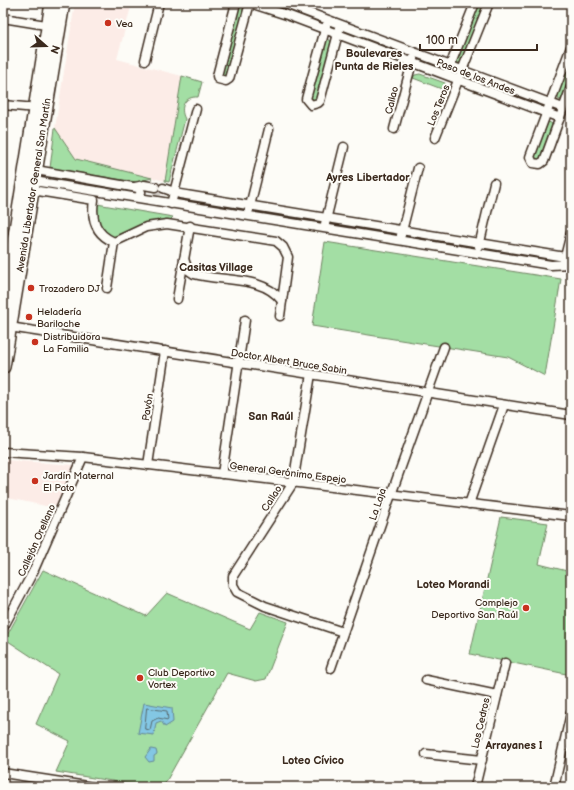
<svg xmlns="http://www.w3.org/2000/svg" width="574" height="790" font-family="'Balsamiq Sans',sans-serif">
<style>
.built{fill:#fcece7}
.green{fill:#a3dea4;stroke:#6f8461}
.water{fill:#83c7e4;stroke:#668895}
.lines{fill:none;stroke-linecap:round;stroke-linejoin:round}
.shore{stroke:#58696d;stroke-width:1}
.street-tunnel{stroke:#d6d2cc;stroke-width:8;stroke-dasharray:8 4;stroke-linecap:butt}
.street-casing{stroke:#3b2a1e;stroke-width:11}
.primary-casing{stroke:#3b2a1e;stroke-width:16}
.street{stroke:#fdfcf7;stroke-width:8}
.primary{stroke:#fdfcf7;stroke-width:13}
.poi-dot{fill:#c8321e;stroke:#fdfcf7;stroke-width:1.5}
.labels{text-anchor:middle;stroke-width:4;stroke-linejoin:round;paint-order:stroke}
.poi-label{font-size:10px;fill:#3b2a1e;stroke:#fdfcf7;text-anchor:start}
.street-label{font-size:10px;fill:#3b2a1e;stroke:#fdfcf7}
.neighbourhood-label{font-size:11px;font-weight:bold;fill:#3b2a1e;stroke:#fdfcf7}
</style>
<rect width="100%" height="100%" fill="#fdfcf7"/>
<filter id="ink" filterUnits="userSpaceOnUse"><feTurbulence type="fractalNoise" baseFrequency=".025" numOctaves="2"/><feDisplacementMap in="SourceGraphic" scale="8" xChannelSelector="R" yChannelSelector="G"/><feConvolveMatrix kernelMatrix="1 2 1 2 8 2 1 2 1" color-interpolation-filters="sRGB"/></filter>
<g filter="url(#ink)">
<g class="built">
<path d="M75 3H132L117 59 182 76 165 181 76 159 55 128Z"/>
<path d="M5 460 75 465 55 508 3 497V462Z"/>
</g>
<g class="green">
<path d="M263 3 280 5 319 21 318 23Z"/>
<path d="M479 3H486L462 62 458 63 456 62Z"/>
<path d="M239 9H243L244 12 227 77H220Z"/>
<path d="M345 30 407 54 406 56 344 33Z"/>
<path d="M326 39 330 40 331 44 316 100 313 102 310 98Z"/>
<path d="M571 59V78L563 99 559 100 557 95Z"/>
<path d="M420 74 445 83 447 91 413 78 415 75Z"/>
<path d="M182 76 202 82 198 97C184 96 179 108 185 119L169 182 165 181Z"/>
<path d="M469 77 542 104 540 106 469 81 467 78Z"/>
<path d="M548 122 551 123 553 126 539 161 534 159Z"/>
<path d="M55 128 76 159 152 178 136 182 50 168Z"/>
<path d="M54 177 135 190 136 192 135 193 55 180Z"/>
<path d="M184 199 236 207 237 209V211L185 202Z"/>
<path d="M97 204 173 217 170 220C149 219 133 229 115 238 98 233 97 220 97 204Z"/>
<path d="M261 212 312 220 314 221 313 223 259 214Z"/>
<path d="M337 223 388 232 389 233 337 227 335 225Z"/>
<path d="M412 235 466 244V246L413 238Z"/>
<path d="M325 242 561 279 545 376 508 357 312 326Z"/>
<path d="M490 248 553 259 490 250Z"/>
<path d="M501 517 548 523 539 564 571 572V675L470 654Z"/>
<path d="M43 570 146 616 167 593 250 629 260 612 288 622 266 679 256 681 227 673 163 787H149L56 772 70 741 36 724 58 674 5 639Z"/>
</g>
<g class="water">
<path d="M144 703 172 708 173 722 165 727 161 721 156 723 154 735 138 733Z"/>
<path d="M151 749 156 750 157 754 154 756V761L149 762 145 757Z"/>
</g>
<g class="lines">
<path class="shore" d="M147 708 167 711 168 720 158 718 152 721 150 730 145 729Z"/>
<path class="street-tunnel" d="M153 195 162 197"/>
<defs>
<g id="street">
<path d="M236 3 217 76 218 79 226 81 229 79 250 3"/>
<path d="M250 3 287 15 560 118"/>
<path d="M283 3 563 108"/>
<path d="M3 18 52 26"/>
<path d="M326 26 306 99 311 105 318 103 320 101 339 30"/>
<path d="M571 47 530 157 533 163 540 164 544 161 571 87"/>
<path d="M145 60 159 3"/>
<path d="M448 71 475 3"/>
<path d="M3 105 36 108"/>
<path d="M394 129 413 59"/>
<path d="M435 138 489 3"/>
<path d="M36 170 138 188 141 192 139 196"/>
<path d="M34 181 551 265 571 264"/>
<path d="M135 187 144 185 155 187"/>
<path d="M163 188 180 194 565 257 571 260"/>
<path d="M32 190 94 200C91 219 95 234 114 242L146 227 167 224 276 241 283 247 288 257 280 316"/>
<path d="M171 204 196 109"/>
<path d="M249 210 269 129"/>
<path d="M325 224 344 147"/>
<path d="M401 235 418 168"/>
<path d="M479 246 494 183"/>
<path d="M184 259 188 270 194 274C222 282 263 275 282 301"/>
<path d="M564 261 571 233"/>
<path d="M107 288 114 242"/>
<path d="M177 299 190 226"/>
<path d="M3 326 571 415"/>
<path d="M311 374 293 483 233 576V585L237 592 265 606 343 632"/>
<path d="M3 452 83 457 571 516"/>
<path d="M148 465 165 351"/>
<path d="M222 474 245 320"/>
<path d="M469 504 504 405"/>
<path d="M3 628 34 570 83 457"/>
<path d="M331 668 386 509 444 347"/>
<path d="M426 680 497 695"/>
<path d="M426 754 482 760"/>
<path d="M3 773 93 787"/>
<path d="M475 787 505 663"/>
<path d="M554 787 571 713"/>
</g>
<g id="primary">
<path d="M3 311 52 3"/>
<path d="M3 367 63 3"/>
</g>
</defs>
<use href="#street" class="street-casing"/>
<use href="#primary" class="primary-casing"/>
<use href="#street" class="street"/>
<use href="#primary" class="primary"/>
</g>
</g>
<g class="poi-dot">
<circle cx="108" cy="23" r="4"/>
<circle cx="31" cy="288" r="4"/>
<circle cx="29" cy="317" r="4"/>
<circle cx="35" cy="342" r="4"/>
<circle cx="35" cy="481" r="4"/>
<circle cx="526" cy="608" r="4"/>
<circle cx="140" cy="678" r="4"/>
</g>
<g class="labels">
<g class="poi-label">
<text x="116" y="27">Vea</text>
<text x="39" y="292">Trozadero DJ</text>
<text x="37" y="315">Heladería<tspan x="37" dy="12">Bariloche</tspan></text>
<text x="43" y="340">Distribuidora<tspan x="43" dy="12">La Familia</tspan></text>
<text x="43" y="479">Jardín Maternal<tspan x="43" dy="12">El Pato</tspan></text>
<text x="518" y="606" text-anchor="end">Complejo<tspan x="518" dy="12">Deportivo San Raúl</tspan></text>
<text x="148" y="676">Club Deportivo<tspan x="148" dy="12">Vortex</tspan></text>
</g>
<g class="street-label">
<text transform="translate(476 76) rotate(21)" y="4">Paso de los Andes</text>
<text transform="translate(391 100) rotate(-76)" y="4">Callao</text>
<text transform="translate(438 105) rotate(-68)" y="4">Los Teros</text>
<text transform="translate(33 185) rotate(-81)" y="4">Avenida Libertador General San Martín</text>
<text transform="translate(289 361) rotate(9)" y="4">Doctor Albert Bruce Sabin</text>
<text transform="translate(147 407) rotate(-81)" y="4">Pavón</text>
<text transform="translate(288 472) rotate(7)" y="4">General Gerónimo Espejo</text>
<text transform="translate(271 498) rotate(-57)" y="4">Callao</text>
<text transform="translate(377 504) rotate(-71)" y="4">La Laja</text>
<text transform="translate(36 540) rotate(-66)" y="4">Callejón Orellano</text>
<text transform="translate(480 723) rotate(-77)" y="4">Los Cedros</text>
</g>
<g class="neighbourhood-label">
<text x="374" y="57">Boulevares<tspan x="374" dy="13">Punta de Rieles</tspan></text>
<text x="368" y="181">Ayres Libertador</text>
<text x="216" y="271">Casitas Village</text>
<text x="271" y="420">San Raúl</text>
<text x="453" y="588">Loteo Morandi</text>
<text x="514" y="749">Arrayanes I</text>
<text x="313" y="764">Loteo Cívico</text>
</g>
</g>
<rect width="574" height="790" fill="none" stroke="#fdfcf7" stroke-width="16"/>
<rect x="8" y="8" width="558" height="774" fill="none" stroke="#3b2a1e" stroke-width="1.5" filter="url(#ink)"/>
<g transform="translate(46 46) rotate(110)" stroke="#fdfcf7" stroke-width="3" paint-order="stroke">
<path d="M0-3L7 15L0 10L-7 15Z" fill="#3b2a1e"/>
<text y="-6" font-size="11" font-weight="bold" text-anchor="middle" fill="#3b2a1e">N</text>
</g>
<path d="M420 44v6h117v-6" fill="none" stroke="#3b2a1e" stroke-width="2"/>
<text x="426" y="44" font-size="12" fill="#3b2a1e" stroke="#fdfcf7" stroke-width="3" paint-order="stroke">100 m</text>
</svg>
